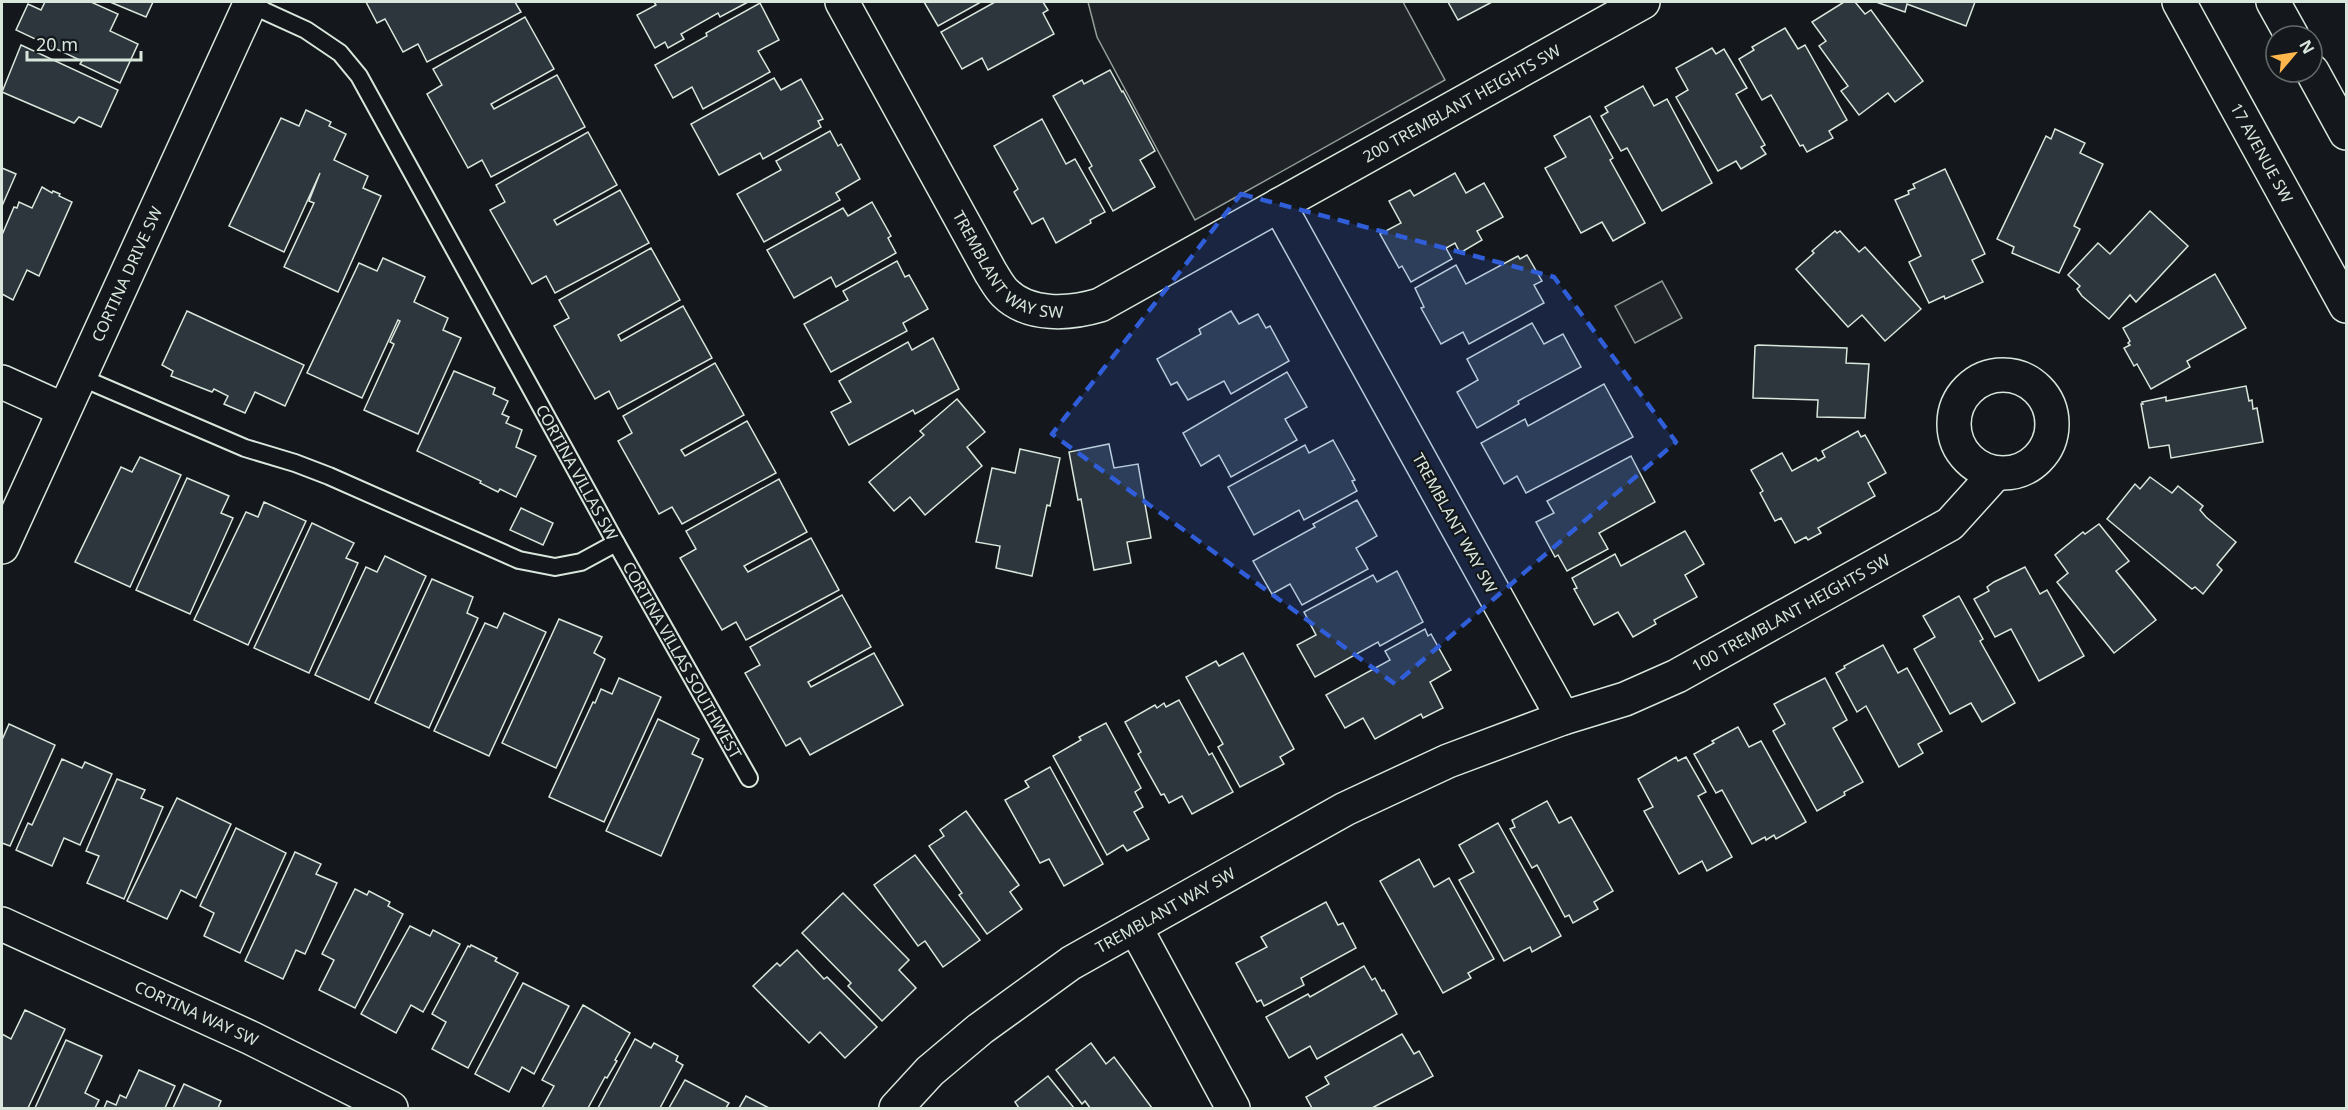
<svg xmlns="http://www.w3.org/2000/svg" width="2348" height="1110" font-family="'Noto Sans',sans-serif">
<style>
.green{fill:#202428;stroke:#939e99;stroke-width:1.5}
.building{fill:#2c363c;stroke:#d8e6dc;stroke-width:1.5}
.lines{fill:none;stroke-linecap:round;stroke-linejoin:round}
.lane-casing{stroke:#d8e6dc;stroke-width:20}
.street-casing{stroke:#d8e6dc;stroke-width:36}
.secondary-casing{stroke:#d8e6dc;stroke-width:36}
.lane{stroke:#14181c;stroke-width:16}
.street{stroke:#14181c;stroke-width:33}
.secondary{stroke:#14181c;stroke-width:33}
.marked{fill:#305dd8;fill-opacity:0.2;stroke:#305dd8;stroke-width:4.5;stroke-dasharray:12 8;stroke-linejoin:round}
.labels{text-anchor:middle;stroke-width:4.5;stroke-linejoin:round;paint-order:stroke}
.street-label{font-size:16px;fill:#d8e6dc;stroke:#14181c}
</style>
<rect width="100%" height="100%" fill="#14181c"/>
<g class="green">
<path d="M1088 2H1403L1445 80 1195 220 1097 37Z"/>
<path d="M1662 281 1682 318 1635 343 1615 306Z"/>
</g>
<g class="building">
<path d="M45 2H91L118 14 110 31 138 44 120 83 80 64 82 61 16 30 28 4 41 10Z"/>
<path d="M110 2H153L146 17Z"/>
<path d="M366 2H515L521 12 427 62 418 44 403 52 385 19 377 23Z"/>
<path d="M654 2H748L720 17 718 13 681 34 684 39 668 48 665 42 655 48 637 15 656 5Z"/>
<path d="M924 2H981L938 26Z"/>
<path d="M995 2H1043L1048 10 1043 13 1054 34 988 70 982 58 962 69 941 32Z"/>
<path d="M1448 2H1492L1458 20Z"/>
<path d="M1844 2H1855L1865 14 1871 10 1923 81 1895 102 1888 93 1859 115 1841 91 1848 86 1819 46 1826 41 1812 22Z"/>
<path d="M1876 2H1975L1966 26 1907 4 1905 12Z"/>
<path d="M760 3 779 40 758 51 770 72 703 109 692 87 673 98 655 65 707 36 706 33Z"/>
<path d="M525 17 554 69 491 104 494 109 557 75 585 127 491 177 482 160 468 168 427 94 442 85 433 69Z"/>
<path d="M1785 28 1798 49 1805 45 1847 120 1829 131 1833 138 1807 152 1803 145 1800 146 1771 95 1762 100 1739 59 1754 50 1752 47Z"/>
<path d="M21 45 118 90 101 127 79 117 74 123 2 92Z"/>
<path d="M1712 48 1716 54 1724 49 1747 88 1736 94 1765 145 1761 147 1766 154 1741 169 1736 161 1718 171 1676 97 1688 90 1676 68Z"/>
<path d="M1110 70 1122 92 1123 91 1155 151 1140 160 1155 187 1113 211 1089 168 1092 166 1053 96 1082 80 1084 84Z"/>
<path d="M774 78 781 90 801 79 823 119 818 121 821 127 763 159 760 153 719 175 691 124Z"/>
<path d="M1643 86 1654 106 1667 99 1712 183 1662 211 1627 148 1621 151 1601 116 1608 112 1605 107Z"/>
<path d="M306 110 331 122 329 126 346 134 334 160 368 176 363 188 381 196 338 292 284 267 314 203 309 201 320 173 284 252 229 226 281 118 299 126Z"/>
<path d="M1590 116 1613 158 1610 160 1645 223 1613 241 1602 222 1581 233 1545 168 1566 157 1554 136Z"/>
<path d="M1042 119 1066 164 1075 159 1105 212 1090 220 1091 223 1056 243 1043 218 1032 224 1014 192 1018 189 994 146Z"/>
<path d="M2055 129 2085 143 2080 153 2103 164 2074 226 2080 229 2059 273 2012 253 2014 247 1997 239 2046 136 2051 139Z"/>
<path d="M830 131 838 146 841 144 860 179 836 193 840 200 764 242 737 194 781 170 776 161Z"/>
<path d="M588 132 617 185 554 220 557 225 620 190 649 243 555 293 546 276 532 284 490 210 505 202 496 185Z"/>
<path d="M2 168 16 174 2 206Z"/>
<path d="M1945 169 1985 254 1972 260 1983 282 1945 299 1944 296 1929 303 1909 262 1921 256 1895 200 1909 194 1908 191 1915 188 1913 184Z"/>
<path d="M1455 173 1466 193 1484 183 1503 217 1477 231 1482 240 1460 253 1455 243 1446 248 1452 259 1411 282 1402 266 1399 268 1380 234 1401 223 1389 201 1410 190 1414 196Z"/>
<path d="M42 187 52 193 53 191 60 194 59 196 72 202 39 276 27 270 13 300 2 294V235L14 207 17 208 19 202 32 208Z"/>
<path d="M872 202 891 236 888 238 896 253 836 287 831 277 794 298 767 250 843 208 848 216Z"/>
<path d="M2150 211 2188 246 2136 302 2130 295 2109 319 2082 296 2077 289 2080 286 2068 275 2098 243 2110 254Z"/>
<path d="M1835 231 1837 233 1840 231 1859 252 1865 247 1921 309 1885 341 1862 315 1848 327 1796 269 1814 253 1812 251Z"/>
<path d="M651 248 680 300 618 335 621 341 683 306 712 358 618 409 609 391 595 399 554 326 569 318 559 300Z"/>
<path d="M1527 255 1542 281 1534 285 1544 303 1469 344 1463 332 1441 344 1421 308 1424 307 1415 288 1456 265 1466 284 1518 256 1520 259Z"/>
<path d="M383 258 425 277 414 302 448 318 443 330 461 338 418 434 364 410 394 344 390 342 400 321 398 320 362 398 307 373 359 263 377 271Z"/>
<path d="M897 261 905 277 909 275 928 309 903 323 907 331 831 372 804 324 848 300 843 291Z"/>
<path d="M2215 274 2246 328 2187 361 2190 367 2151 389 2137 364 2134 366 2124 348 2130 345 2128 343 2130 341 2123 328Z"/>
<path d="M187 311 304 365 285 406 255 392 245 413 224 404 228 396 214 389 212 392 171 376 173 371 162 365Z"/>
<path d="M1231 311 1239 324 1258 314 1266 328 1270 326 1289 361 1231 394 1224 381 1188 400 1177 382 1171 385 1157 359 1201 334 1199 329Z"/>
<path d="M1532 323 1544 344 1563 334 1581 367 1518 401 1519 404 1477 428 1457 392 1478 380 1467 359Z"/>
<path d="M933 338 959 389 915 414 913 410 849 445 831 412 851 402 839 381 908 342 912 350Z"/>
<path d="M1758 345 1847 348 1846 363 1869 364 1865 418 1817 417 1818 400 1753 398 1755 346Z"/>
<path d="M715 363 744 415 681 450 685 456 747 421 776 473 682 524 672 507 659 514 618 441 632 433 623 416Z"/>
<path d="M454 371 495 388 493 394 508 401 502 414 509 417 506 423 522 430 516 447 536 456 516 497 500 489 498 492 480 483 481 481 417 451Z"/>
<path d="M1287 372 1307 407 1285 419 1297 440 1231 477 1219 455 1201 466 1183 433Z"/>
<path d="M1604 384 1633 437 1526 493 1517 476 1504 484 1481 443 1525 419 1528 426Z"/>
<path d="M2246 386 2249 401 2252 400 2253 409 2257 408 2263 442 2171 458 2169 445 2149 448 2141 404H2143L2142 402 2166 397V401Z"/>
<path d="M957 399 985 432 967 447 982 466 925 515 910 497 894 511 869 482 924 435 920 431Z"/>
<path d="M1858 431 1861 437 1865 435 1886 473 1868 483 1875 496 1818 528 1821 533 1808 540 1806 537 1795 543 1781 518 1775 521 1760 493 1763 491 1751 470 1782 453 1792 471 1816 458 1818 461 1825 457 1822 451Z"/>
<path d="M1333 440 1355 480 1352 481 1357 491 1304 520 1299 510 1254 535 1228 487 1305 445 1309 453Z"/>
<path d="M1109 444 1114 468 1138 464 1151 538 1127 542 1131 563 1094 570 1081 499 1078 500 1069 452Z"/>
<path d="M1020 449 1060 458 1050 506 1047 505 1032 576 996 568 1000 546 976 542 992 468 1015 473Z"/>
<path d="M1631 456 1655 502 1599 533 1608 549 1567 571 1558 555 1555 557 1536 522 1554 513 1547 501Z"/>
<path d="M140 457 181 475 130 587 75 562 121 467 132 472Z"/>
<path d="M2150 477 2172 493 2178 486 2203 506 2200 510 2206 517 2236 542 2217 565 2222 570 2203 594 2195 587 2192 589 2107 519 2135 484 2140 489Z"/>
<path d="M187 478 229 496 221 513 233 518 190 614 136 590Z"/>
<path d="M779 479 807 532 744 566 748 572 811 538 839 590 746 640 736 622 722 630 680 558 696 549 686 531Z"/>
<path d="M1357 500 1377 536 1356 548 1368 569 1302 605 1290 584 1272 594 1253 561 1315 527 1313 524Z"/>
<path d="M264 502 306 521 248 645 194 620 246 512 258 517Z"/>
<path d="M521 508 553 523 543 545 510 530Z"/>
<path d="M312 523 354 543 346 558 358 563 309 673 254 648Z"/>
<path d="M2099 524 2129 561 2116 571 2156 620 2114 653 2057 582 2068 573 2055 555 2083 532 2085 534Z"/>
<path d="M1685 531 1704 564 1685 575 1697 597 1654 620 1656 624 1633 637 1618 612 1594 625 1574 589 1577 588 1572 578 1615 554 1621 566Z"/>
<path d="M385 556 426 576 369 700 315 675 366 567 377 572Z"/>
<path d="M2025 567 2040 594 2047 590 2084 656 2039 681 2011 629 1995 637 1974 599 1989 591 1987 587 1994 582Z"/>
<path d="M1397 571 1423 622 1380 646 1378 642 1315 677 1297 645 1316 635 1304 612 1373 575 1377 582Z"/>
<path d="M432 579 473 597 467 613 478 618 429 728 375 703Z"/>
<path d="M842 595 871 647 808 682 811 687 874 653 903 705 810 755 800 738 786 746 745 673 760 665 750 647Z"/>
<path d="M1959 596 1983 639 1980 641 2015 703 1982 722 1971 703 1950 714 1914 649 1935 637 1923 616Z"/>
<path d="M504 613 546 632 489 756 434 731 485 623 497 628Z"/>
<path d="M559 619 602 637 594 653 605 659 556 768 502 743Z"/>
<path d="M1425 629 1428 636 1431 634 1451 670 1430 682 1443 708 1423 718 1421 714 1375 739 1363 718 1345 728 1326 695 1390 660 1385 651Z"/>
<path d="M1883 645 1898 673 1907 668 1942 731 1918 744 1923 753 1899 767 1866 706 1857 712 1836 673 1845 668 1844 666Z"/>
<path d="M1243 653 1294 749 1280 757 1284 764 1240 787 1218 747 1223 744 1186 677 1216 661 1219 666Z"/>
<path d="M619 678 661 697 604 822 549 797 593 702 595 703 601 689 612 694Z"/>
<path d="M1825 678 1847 720 1833 728 1863 782 1844 792 1845 795 1817 811 1773 731 1785 724 1774 704Z"/>
<path d="M1179 700 1209 755 1212 753 1233 792 1192 814 1182 796 1169 803 1164 794 1161 795 1138 754 1141 752 1125 722 1155 705 1157 708 1164 703 1166 707Z"/>
<path d="M658 719 699 739 692 754 703 759 661 856 606 831Z"/>
<path d="M1106 723 1141 788 1135 792 1143 807 1134 812 1149 839 1127 851 1123 845 1107 855 1053 756 1081 740 1079 737Z"/>
<path d="M9 724 55 745 10 846 2 843V740Z"/>
<path d="M1738 727 1749 747 1761 741 1806 822 1776 839 1774 835 1766 840 1765 837 1752 844 1722 790 1716 793 1694 754 1714 743 1712 741Z"/>
<path d="M1676 757 1678 761 1686 757 1706 792 1698 796 1732 857 1707 871 1702 861 1679 874 1644 811 1653 807 1638 779Z"/>
<path d="M62 759 82 768 85 762 112 774 80 845 64 838 52 866 16 850 28 823 32 825Z"/>
<path d="M1050 767 1103 864 1064 886 1049 859 1040 863 1005 800 1029 787 1025 781Z"/>
<path d="M117 779 145 790 141 798 163 807 124 899 87 883 99 856 86 851Z"/>
<path d="M177 798 231 824 196 898 181 890 167 919 127 901Z"/>
<path d="M1547 801 1559 823 1571 817 1613 891 1594 902 1598 909 1573 923 1569 915 1565 917 1537 865 1532 868 1510 829 1515 827 1512 820Z"/>
<path d="M966 811 1019 885 1010 892 1022 909 987 934 959 895 962 893 929 846 944 836 940 830Z"/>
<path d="M1498 823 1561 936 1532 952 1530 947 1504 961 1459 880 1474 872 1459 845Z"/>
<path d="M236 828 286 853 240 953 204 936 214 913 200 906Z"/>
<path d="M295 852 321 864 316 874 337 883 305 954 296 950 283 979 245 961Z"/>
<path d="M915 855 980 940 943 967 925 941 918 946 874 885Z"/>
<path d="M1419 859 1434 887 1449 878 1494 959 1468 973 1471 978 1443 993 1380 881Z"/>
<path d="M355 889 367 895 369 891 390 902 388 906 403 914 355 1008 319 990 334 960 322 954Z"/>
<path d="M843 893 909 960 899 970 916 988 882 1021 848 986 851 983 802 933Z"/>
<path d="M1326 902 1338 925 1343 923 1356 948 1301 978 1304 985 1264 1006 1261 1000 1257 1002 1236 963 1267 947 1261 937Z"/>
<path d="M410 926 430 936 433 930 460 944 423 1012 411 1005 396 1033 361 1014Z"/>
<path d="M471 945 497 958 495 961 518 973 468 1068 432 1049 446 1022 432 1014 468 946 470 947Z"/>
<path d="M797 950 824 979 827 977 877 1027 845 1058 820 1032 809 1043 753 986 777 963 780 966Z"/>
<path d="M1364 966 1372 980 1375 978 1382 991 1384 990 1397 1014 1317 1059 1310 1046 1289 1058 1266 1017 1308 994 1310 997Z"/>
<path d="M523 983 569 1006 534 1074 522 1067 509 1092 475 1074Z"/>
<path d="M583 1005 630 1033 615 1060 617 1061 607 1078 605 1077 588 1108H542L554 1086 542 1080Z"/>
<path d="M25 1010 65 1029 28 1108H2V1034L11 1039Z"/>
<path d="M1402 1034 1414 1054 1419 1051 1433 1076 1372 1108H1312L1306 1097 1329 1084 1325 1077Z"/>
<path d="M635 1039 651 1048 654 1043 678 1056 676 1061 683 1065 660 1108H598Z"/>
<path d="M66 1040 102 1056 85 1093 99 1100 95 1108H35Z"/>
<path d="M1091 1043 1106 1064 1114 1057 1152 1108H1090L1085 1101 1082 1104 1056 1070Z"/>
<path d="M139 1070 175 1086 165 1108H104L107 1101 116 1105 120 1095 126 1098Z"/>
<path d="M1048 1076 1074 1108H1019L1015 1102Z"/>
<path d="M685 1080 729 1103 726 1108H669Z"/>
<path d="M184 1084 221 1101 218 1108H173Z"/>
<path d="M746 1096 769 1108H739Z"/>
</g>
<g class="lines">
<defs>
<g id="lane">
<path id="s1" d="M249 4 306 30 340 53 359 76 616 543 749 778"/>
<path d="M80 377 245 448 295 463 329 476 519 560 555 567 581 562 616 543"/>
</g>
<g id="street">
<path id="s2" d="M842 2 991 273C995 279 999 287 1005 293 1029 317 1070 314 1100 305L1643 2"/>
<circle cx="2003" cy="424" r="49"/>
<path d="M2 382 64 410"/>
<path id="s3" d="M1563 718 1625 699 1677 676 1950 524 1996 473"/>
<path id="s4" d="M2 924 251 1038 391 1108"/>
<path d="M1135 927 1233 1108"/>
<path id="s5" d="M896 1108 930 1071 980 1029 1071 963 1345 809 1448 761 1563 718 1279 205"/>
</g>
<g id="secondary">
<path id="s6" d="M2179 2 2346 306"/>
<path d="M2273 2 2292 36"/>
<path d="M2312 71 2346 133"/>
<path id="s7" d="M2 547 251 2"/>
</g>
</defs>
<use href="#lane" class="lane-casing"/>
<use href="#street" class="street-casing"/>
<use href="#secondary" class="secondary-casing"/>
<use href="#lane" class="lane"/>
<use href="#street" class="street"/>
<use href="#secondary" class="secondary"/>
</g>
<path class="marked" d="M1241 194 1554 277 1676 442 1395 684 1052 434Z"/>
<g class="labels">
<g class="street-label">
<text dy="6" stroke="none"><textPath href="#s2" startOffset="848">200 TREMBLANT HEIGHTS SW</textPath></text>
<text dy="6" stroke="none"><textPath href="#s6" startOffset="172">17 AVENUE SW</textPath></text>
<text dy="6" stroke="none"><textPath href="#s2" startOffset="318">TREMBLANT WAY SW</textPath></text>
<text dy="6" stroke="none"><textPath href="#s7" startOffset="300">CORTINA DRIVE SW</textPath></text>
<text dy="6" stroke="none"><textPath href="#s1" startOffset="586">CORTINA VILLAS SW</textPath></text>
<text transform="translate(1455 523) rotate(61)" y="6">TREMBLANT WAY SW</text>
<text dy="6" stroke="none"><textPath href="#s3" startOffset="252">100 TREMBLANT HEIGHTS SW</textPath></text>
<text dy="6" stroke="none"><textPath href="#s1" startOffset="801">CORTINA VILLAS SOUTHWEST</textPath></text>
<text dy="6" stroke="none"><textPath href="#s5" startOffset="336">TREMBLANT WAY SW</textPath></text>
<text dy="6" stroke="none"><textPath href="#s4" startOffset="214">CORTINA WAY SW</textPath></text>
</g>
</g>
<rect width="2348" height="1110" fill="none" stroke="#d8e6dc" stroke-width="6"/>
<g transform="translate(2294 54) rotate(61)"><circle r="28" fill="#14181c" stroke="#626a69" stroke-width="1.5"/>
<path d="M0-4.5L10 22L0 15L-10 22Z" fill="#ffb74d"/>
<text y="-9" font-size="16" font-weight="bold" text-anchor="middle" fill="#d8e6dc">N</text>
</g>
<path d="M27 51v9h114v-9" fill="none" stroke="#d8e6dc" stroke-width="3"/>
<text x="36" y="51" font-size="18" fill="#d8e6dc" stroke="#14181c" stroke-width="4.5" paint-order="stroke">20 m</text>
</svg>
